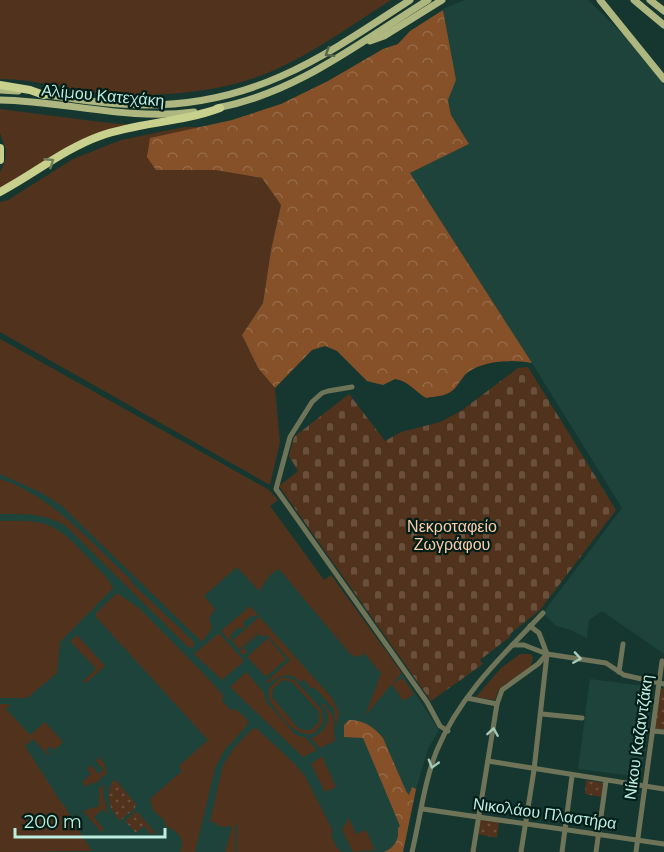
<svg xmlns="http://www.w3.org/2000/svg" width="664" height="852" font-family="Montserrat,sans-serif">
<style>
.built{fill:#1d433a}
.grass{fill:#51321c;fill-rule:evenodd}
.forest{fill:url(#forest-crowns)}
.cemetery{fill:url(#cemetery-stones)}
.park{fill:url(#park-dots)}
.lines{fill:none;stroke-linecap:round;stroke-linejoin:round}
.minor{stroke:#6f7459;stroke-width:5}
.major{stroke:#aeb77f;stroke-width:7}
.highway{stroke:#c7d18d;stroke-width:8}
.oneway{stroke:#576a4b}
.oneway2{stroke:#6d8058}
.oneway3{stroke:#a6c9b8}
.labels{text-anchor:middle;stroke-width:4.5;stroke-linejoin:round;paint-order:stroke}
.street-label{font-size:16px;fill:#beeee0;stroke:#001e17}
.park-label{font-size:16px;fill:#fccaa9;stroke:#001e17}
</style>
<defs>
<pattern id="forest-crowns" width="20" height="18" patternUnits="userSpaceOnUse" patternTransform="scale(1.5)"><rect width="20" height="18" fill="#865028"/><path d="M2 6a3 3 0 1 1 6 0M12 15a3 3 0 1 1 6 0" fill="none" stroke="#956a47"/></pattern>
<pattern id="cemetery-stones" width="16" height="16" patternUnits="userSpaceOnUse" patternTransform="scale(1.5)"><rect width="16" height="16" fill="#51321c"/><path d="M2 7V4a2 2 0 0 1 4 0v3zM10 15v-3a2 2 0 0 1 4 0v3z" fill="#68503d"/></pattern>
<pattern id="park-dots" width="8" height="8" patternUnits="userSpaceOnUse" patternTransform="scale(1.5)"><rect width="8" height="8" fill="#51321c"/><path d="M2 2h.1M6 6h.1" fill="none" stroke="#68503d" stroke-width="1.8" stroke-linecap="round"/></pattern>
</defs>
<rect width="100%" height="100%" fill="#16372f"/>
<g class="built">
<path d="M465 0H588L627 38 664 85V654L602 611 589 620 587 638 568 629 556 626 543 613 622 508 532 363 410 173 469 144 451 115 448 100 455 80 443 9Z"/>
<path d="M0 339 269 490 278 500 270 506 324 580 331 575 402 673 439 730 428 749 418 782 403 852H0Z"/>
<path d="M590 679 653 687 641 777 578 769Z"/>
</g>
<g class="grass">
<path d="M0 0H391C350 26 310 56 265 74 221 92 160 97 113 94 75 92 38 79 0 79Z"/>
<path d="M0 109 101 122 134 125 115 128 0 188V173L5 161 6 150 0 133Z"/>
<path d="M184 127H203L150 138 156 170H215L262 178 281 205 271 250 263 303 242 335 258 368 275 388 280 442 270 485 0 332V202L8 200 73 159 121 140Z"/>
<path d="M0 339 269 490 278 500 270 506 324 580 331 575 402 673 393 683 403 678 414 694 403 701 392 684 365 716 381 673 364 653 359 657 351 655 279 569 271 574 259 591 237 567 204 596 215 609 209 618 212 628 202 642 62 506 42 493 0 474Z"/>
<path d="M0 479C52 496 88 540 126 575 130 578 132 583 135 586 154 605 174 622 194 642L193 648 188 647 66 526C46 513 23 514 0 514Z"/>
<path d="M0 521C48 520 56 523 89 559 97 568 108 577 113 588L60 642 57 673 27 698H0Z"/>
<path d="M117 593 140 609 203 673 223 695 222 701 231 710 235 709 248 720 247 725 224 751 215 768 195 852H180C186 838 178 832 166 826L164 820 153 810 150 799 182 771 179 766 208 740 96 617V613Z"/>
<path d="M250 606 332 698 339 712 336 729 334 709 316 689 311 688 304 680 301 682C290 671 279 675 268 684L266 682 290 660 267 635 263 637 259 634 244 648 247 652 243 655 239 651 266 625 239 649 232 641 259 617 258 615 255 617 252 615 243 623 245 626 242 629 239 627 230 635 232 638 229 640 221 631Z"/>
<path d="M219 633 244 661 222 680 194 654Z"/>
<path d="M77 635 105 666 86 683 83 681 96 669 70 641Z"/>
<path d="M268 638 286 659 266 677 247 657Z"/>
<path d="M520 654H531L533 658 531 666 499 689 495 700 476 697 501 668Z"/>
<path d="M246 672 264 693 266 702 296 735 306 738 317 750 303 757 230 687Z"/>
<path d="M281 677 295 680 322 710 323 723 314 733C295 739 279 714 269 700V688ZM283 680 292 682 319 712V722L311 730H304L298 728 272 697 273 689Z"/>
<path d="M324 703 333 716 335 741 320 748 311 738C325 733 332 720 325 707L321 705Z"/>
<path d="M0 704H9V707L5 708 30 735 45 722 63 742 54 750 50 746 46 750 50 754 48 755 33 739 25 746 60 801 67 809 66 810 77 824 76 826 92 851 0 852Z"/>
<path d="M256 728 295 764 305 776 333 831 331 835 337 848 343 852H237V825L235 824V852H225L232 827 217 826V823L210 822 223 765 234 748 251 730Z"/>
<path d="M322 756 336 787 325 792 311 764Z"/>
<path d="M100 757 105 765 107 773 95 784 92 782 87 787 82 782 91 774 87 769 91 765 99 774 104 770 96 761Z"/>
<path d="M104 784 103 795 108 812 107 813 103 809 94 817 104 829 101 832 83 811 99 806V789Z"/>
<path d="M349 818 356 834 366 830 375 850 353 852 342 830Z"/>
</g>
<g class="forest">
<path d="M443 10 456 80 448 100 451 115 469 144 410 173 532 363C513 359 485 360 468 372 463 376 460 382 456 387 449 396 438 396 426 398 413 390 410 382 395 379L383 385 367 381 337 351 325 346 312 350 275 388 258 368 242 335 263 303 271 250 281 205 262 178 215 170H156L147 157 150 138 232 120 281 104 328 81 383 49 398 44 410 31Z"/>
<path d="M349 720C364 720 374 727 383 738L406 791 409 795 412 787 416 789 403 852H384C395 847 399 840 398 828L400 826 363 738 344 737V725Z"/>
</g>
<path class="cemetery" d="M528 367 616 510 540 610 510 634 511 636 480 660 483 664 431 701 279 486 298 471 289 456 294 437 349 394 385 441 401 432 440 422 461 411 518 368Z"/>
<g class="park">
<path d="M661 688 664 689V730L655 728Z"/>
<path d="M115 779 136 804 135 808 120 821C109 809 103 793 115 779Z"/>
<path d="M586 780 603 783 601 797 585 794Z"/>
<path d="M136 811 155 832 152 835 144 826 136 833 125 821Z"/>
<path d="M479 818 499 821 497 838 477 834Z"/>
</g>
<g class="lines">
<g class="minor">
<path d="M352 387 328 391 322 393 312 402 290 437 276 489 427 702 440 726 448 731"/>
<path d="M512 645H524L547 654 606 663 624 675 664 684"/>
<path d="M619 672 623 644"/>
<path d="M467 698 497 704"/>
<path d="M542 714 582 718"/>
<path d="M652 731 664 732"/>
<path d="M488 761 664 789"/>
<path d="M423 809 664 844"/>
<path d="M412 852C420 819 424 782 437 750 460 695 503 655 543 613"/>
<path d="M473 852 497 704 502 690 538 664 547 654"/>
<path d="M521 852 534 770 547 654 539 633 530 626"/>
<path d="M562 852 572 776"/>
<path d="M596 852 606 781"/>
<path d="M636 852 662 661"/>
</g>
<g class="major">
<path d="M600 0 664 79"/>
<path d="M634 0 664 25"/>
<path d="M650 0 664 11"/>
<path d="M370 41 384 36 442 0"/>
<path d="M0 90 18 91"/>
<path d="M41 94C76 99 111 105 146 105 255 105 323 57 410 0"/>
<path d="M0 100C65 101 128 121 194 112"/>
<path d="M217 108C297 93 360 42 428 0"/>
</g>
<g class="highway">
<path d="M0 85 30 90 44 95"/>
<path d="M0 148V160"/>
<path d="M0 192C34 174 64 149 100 136 139 122 180 123 220 108"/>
</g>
</g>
<defs><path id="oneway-chevron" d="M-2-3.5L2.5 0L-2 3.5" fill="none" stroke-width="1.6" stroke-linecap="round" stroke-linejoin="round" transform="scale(1.5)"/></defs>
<use class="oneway" href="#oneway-chevron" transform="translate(329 53) rotate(148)"/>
<use class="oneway2" href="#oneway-chevron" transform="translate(50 162) rotate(-33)"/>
<g class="oneway3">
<use href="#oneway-chevron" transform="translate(577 658) rotate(9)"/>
<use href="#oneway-chevron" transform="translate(493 732) rotate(-81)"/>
<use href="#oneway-chevron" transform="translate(433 764) rotate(106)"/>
</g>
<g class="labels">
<g class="street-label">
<text transform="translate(103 95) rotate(5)" y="6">Αλίμου Κατεχάκη</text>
<text transform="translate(638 737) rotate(-82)" y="6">Νίκου Καζαντζάκη</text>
<text transform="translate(545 813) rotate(8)" y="6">Νικολάου Πλαστήρα</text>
</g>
<g class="park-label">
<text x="452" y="532">Νεκροταφείο<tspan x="452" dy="18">Ζωγράφου</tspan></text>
</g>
</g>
<path d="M15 828v9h150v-9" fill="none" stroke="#beeee0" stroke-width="3"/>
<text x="24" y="828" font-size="18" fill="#beeee0" stroke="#001e17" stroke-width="4.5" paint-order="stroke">200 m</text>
</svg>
